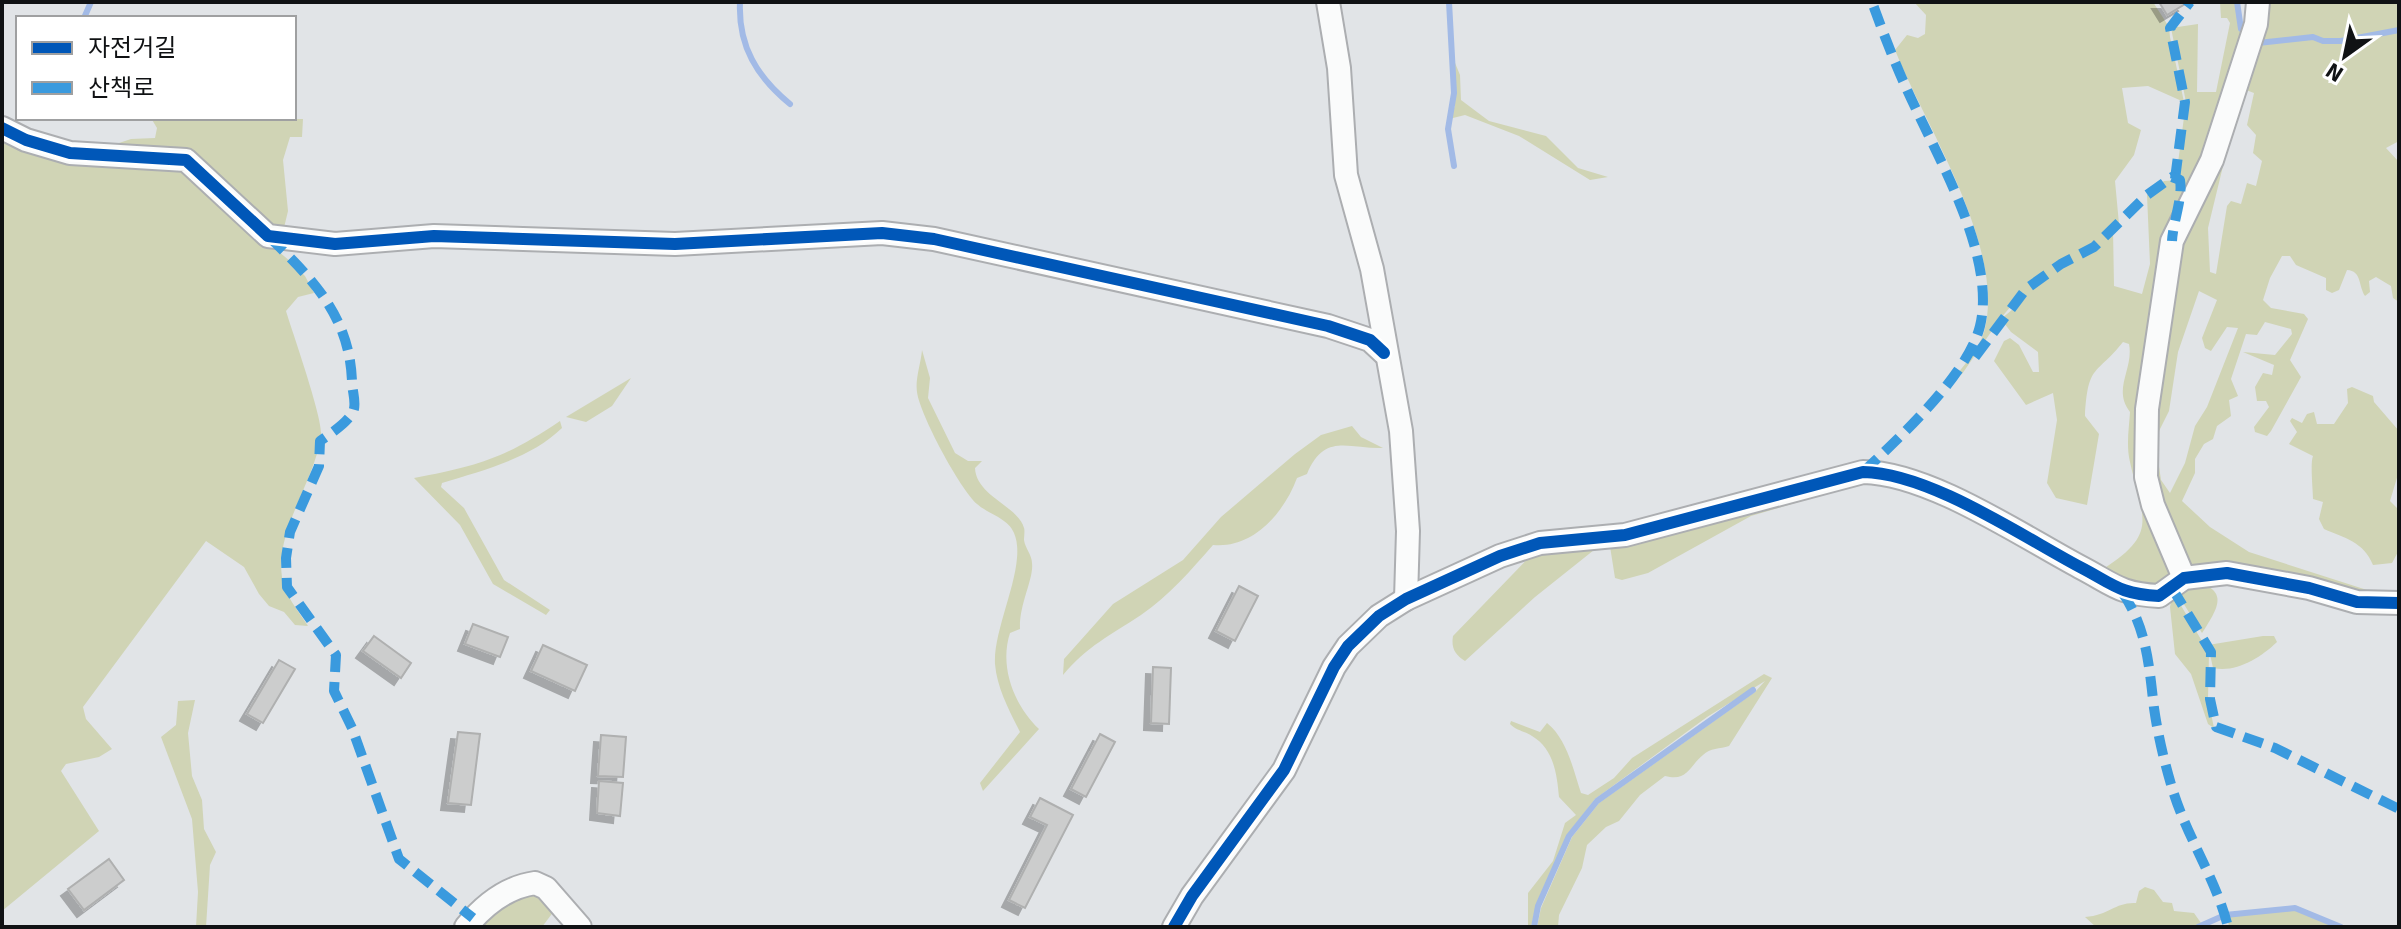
<svg xmlns="http://www.w3.org/2000/svg" width="2401" height="929" font-family="Signika,'Noto Sans KR',sans-serif">
<style>
.green{fill:#d0d4b5;fill-rule:evenodd}
.lines{fill:none;stroke-linecap:round;stroke-linejoin:round}
.stream{stroke:#a2bae6;stroke-width:6}
.building{fill:#cccdcd;stroke:#afb0b0;stroke-width:2;filter:url(#shadow)}
.street-casing{stroke:#acaeb1;stroke-width:26}
.street{stroke:#fafbfb;stroke-width:22}
.quiet{stroke:#3a9ade;stroke-width:10;stroke-dasharray:20 10;stroke-linecap:butt}
.cycleway-casing{stroke:#fff;stroke-width:17}
.cycleway{stroke:#0057b8;stroke-width:12}
</style>
<defs>
<filter id="shadow"><feDropShadow dx="-7" dy="7" stdDeviation="0" flood-color="#0004"/></filter>
</defs>
<rect width="100%" height="100%" fill="#e1e4e7"/>
<g class="green">
<path d="M1914 2H2153L2169 27 2170 37 2184 102 2148 86 2122 88 2128 123 2141 130 2134 155 2115 181 2119 224 2113 229 2114 286 2142 294 2150 264 2147 195 2164 181 2180 180 2176 178 2186 102 2171 28 2198 24 2197 92H2216L2230 23 2227 18H2221L2220 2H2235L2240 29 2247 36 2193 193 2139 441 2172 568 2168 582 2141 591 2103 569C2160 533 2142 517 2130 462 2126 445 2129 429 2130 412 2112 389 2134 369 2129 344L2123 342C2096 376 2088 363 2085 416L2099 434 2087 505 2056 498 2047 483 2057 420 2053 393 2026 405 1994 361 2004 341 2010 338 2019 345 2033 372H2039L2038 352 2011 332 2001 319 2013 309 2024 291 2000 319 1962 374 1954 378C1965 364 1979 349 1984 332 2007 249 1925 126 1895 50L1907 35 1918 38 1925 34 1926 15Z"/>
<path d="M2261 2H2399V28L2341 39 2323 40 2313 36 2255 41Z"/>
<path d="M2399 32V141L2386 148 2399 162V302L2393 298 2391 286 2376 277 2369 281 2370 292 2365 296C2358 285 2362 271 2347 270L2339 290 2332 293 2326 290V278L2296 265 2290 256H2282L2270 278 2263 300 2271 308 2304 314 2308 319 2290 360 2301 377 2271 431 2267 436 2255 432 2254 427 2269 407 2266 401H2257L2255 387 2263 373 2272 375 2274 365 2243 352 2275 355 2292 334 2291 329 2265 322 2257 335 2246 334 2231 379 2238 396 2229 400 2231 416 2217 426 2213 439 2204 444 2195 459V473L2182 501 2210 527 2249 552 2367 590 2399 595V601C2385 601 2369 602 2356 599 2301 588 2243 560 2186 575L2156 504 2149 476 2150 409 2175 242 2215 161 2253 44 2313 39 2323 43 2341 42ZM2246 90 2254 93 2247 125 2256 135 2253 153 2262 161 2256 186 2247 183 2241 204 2231 201 2227 206 2216 274 2210 272 2208 228 2231 133ZM2199 291 2217 300 2202 338 2205 348 2211 351 2227 327 2238 328 2207 407 2195 426 2185 463 2170 493 2161 480 2155 439 2169 411 2178 352Z"/>
<path d="M1453 58 1460 75 1461 100 1489 121 1546 136 1578 168 1608 177 1590 180 1519 136 1465 115 1449 119 1455 106Z"/>
<path d="M151 118 303 119 302 137H290L283 160 288 211 282 236 204 169 104 148 131 139 155 138 157 128Z"/>
<path d="M2 132 173 162 291 262 305 276 314 293 298 297 286 311C292 331 324 421 321 436 314 483 275 530 282 577 284 594 299 612 308 626L295 625 284 612 269 606 259 594 244 567 206 541 83 707 86 719 112 749 99 757 66 764 61 771 99 831 2 911Z"/>
<path d="M922 350 930 378 928 398 955 453 968 461H982L975 468C976 496 1018 506 1024 528 1025 530 1024 537 1024 540 1025 548 1032 555 1032 563 1034 579 1019 604 1020 629L1010 633C999 667 1014 705 1039 729L983 791 980 783 1020 732C1009 710 997 688 995 664 993 626 1028 565 1014 533 1008 518 988 514 977 504 960 489 920 415 917 392 915 379 921 363 922 350Z"/>
<path d="M631 378 612 406 586 422 566 417Z"/>
<path d="M2352 387 2373 396 2374 402 2399 431V471L2390 501 2399 510V550L2392 563 2373 565C2364 542 2345 538 2324 529L2319 519 2323 502 2313 499C2313 490 2310 463 2313 456L2289 444 2297 432 2290 421 2292 418 2302 423 2307 414 2314 412 2317 424H2334L2348 403 2347 389Z"/>
<path d="M560 421 562 428C530 459 483 470 442 483L441 487 464 508 504 580 550 610 546 615 493 584 460 525 414 478C479 466 505 458 560 421Z"/>
<path d="M1352 426 1361 437 1383 448C1349 449 1324 432 1307 474L1297 478C1284 513 1253 549 1213 545 1191 570 1169 596 1141 615 1112 634 1086 647 1063 675L1064 659 1113 604 1183 560 1221 517 1295 454 1321 435Z"/>
<path d="M1874 480 1751 516 1648 573 1622 580 1615 578 1609 540Z"/>
<path d="M1596 542 1594 550 1535 597 1465 661C1455 655 1451 648 1453 636L1541 545Z"/>
<path d="M2191 580C2229 590 2220 605 2202 633L2175 590Z"/>
<path d="M2173 592 2209 653 2208 699 2214 728 2208 724 2191 674 2175 654 2170 607Z"/>
<path d="M2263 636H2274L2277 642C2260 658 2236 673 2213 668L2208 645Z"/>
<path d="M1764 674 1772 678 1729 746C1720 749 1710 748 1703 755 1689 766 1688 782 1665 776L1640 795 1619 821 1606 827 1587 845 1582 868 1559 915 1558 927H1537L1541 908 1572 837 1599 803 1755 692 1765 681 1707 717 1595 799 1567 835 1559 859 1536 905 1531 927H1528V893L1553 861 1565 823 1576 815 1559 797C1557 775 1554 749 1532 736 1525 731 1517 731 1510 724L1511 721 1540 732 1547 723C1567 739 1573 769 1581 793L1588 795 1614 778 1632 758Z"/>
<path d="M195 700 188 733 192 776 202 800 204 829 216 852 210 865 206 927H196L198 892 192 819 161 737 176 725 178 701Z"/>
<path d="M2145 887 2154 890 2163 902 2172 903 2174 911 2194 913 2201 923 2194 927H2096L2085 917C2110 915 2115 902 2136 903L2139 891Z"/>
<path d="M535 894 557 907 542 927H477L515 898Z"/>
<path d="M2295 910 2338 927H2229L2227 916Z"/>
</g>
<g class="lines">
<g class="stream">
<path d="M740 2C738 46 757 77 790 104"/>
<path d="M1449 2 1454 93 1448 129 1454 166"/>
<path d="M2237 2 2241 29 2246 33"/>
<path d="M84 18 91 2"/>
<path d="M2258 43 2313 37 2323 41H2341L2399 30"/>
<path d="M1534 927 1538 906 1569 836 1597 801 1753 690"/>
<path d="M2198 927 2225 915 2295 908 2341 927"/>
</g>
</g>
<g class="building">
<path d="M2159 2H2183L2185 4 2167 15Z"/>
<path d="M1239 586 1258 596 1235 641 1216 631Z"/>
<path d="M473 624 508 637 500 657 465 644Z"/>
<path d="M374 636 411 663 401 678 363 651Z"/>
<path d="M543 645 587 665 575 691 531 671Z"/>
<path d="M279 660 295 669 263 723 247 714Z"/>
<path d="M1153 667 1171 668 1169 724 1151 723Z"/>
<path d="M458 732 480 734 471 805 448 803Z"/>
<path d="M1100 734 1115 742 1086 797 1071 789Z"/>
<path d="M601 735 626 737 623 777 598 776Z"/>
<path d="M599 781 623 783 620 816 597 813Z"/>
<path d="M1040 798 1073 815 1025 908 1009 900 1047 825 1030 817Z"/>
<path d="M109 859 124 880 84 910 68 889Z"/>
</g>
<g class="lines">
<defs>
<g id="street">
<path d="M1328 2 1339 68 1346 175 1372 269 1401 431 1408 531 1406 599"/>
<path d="M2 128 26 140 70 153 186 160 268 236 335 244 434 236 675 244 882 233 934 239 1328 326 1370 340 1384 353"/>
<path d="M2184 578 2153 505 2146 477 2147 409 2172 241 2212 160 2256 24 2258 2"/>
<path d="M466 927C484 905 507 887 535 883L546 888 580 927"/>
<path d="M1174 927 1192 896 1284 770 1334 667 1348 646 1379 616 1406 599 1500 556 1540 543 1625 535 1863 472C1929 473 2020 535 2080 567 2113 584 2119 594 2159 596L2184 578 2227 573 2309 588 2357 602 2399 603"/>
</g>
</defs>
<use href="#street" class="street-casing"/>
<use href="#street" class="street"/>
<g class="quiet">
<path d="M2175 179 2185 102 2170 28 2190 2"/>
<path d="M269 237C313 279 350 317 352 382 352 391 357 403 353 412 346 424 331 433 320 441L319 466 290 532 286 558 287 587 336 655 334 691 352 728 399 859 473 918"/>
<path d="M1975 357 2026 289 2061 264 2094 247 2147 195 2172 177 2180 180C2183 198 2173 222 2172 241"/>
<path d="M1863 472C1899 438 1968 375 1980 326 1996 260 1943 167 1916 109 1899 74 1885 38 1872 2"/>
<path d="M2172 588 2211 652 2210 699 2216 727 2275 748 2399 809"/>
<path d="M2122 592C2147 628 2149 666 2154 708 2158 736 2165 765 2173 791 2188 839 2216 879 2228 927"/>
</g>
<defs>
<g id="cycleway">
<path d="M2 128 26 140 70 153 186 160 268 236 335 244 434 236 675 244 882 233 934 239 1328 326 1370 340 1384 353"/>
<path d="M1174 927 1192 896 1284 770 1334 667 1348 646 1379 616 1406 599 1500 556 1540 543 1625 535 1863 472C1929 473 2020 535 2080 567 2113 584 2119 594 2159 596L2184 578 2227 573 2309 588 2357 602 2399 603"/>
</g>
</defs>
<use href="#cycleway" class="cycleway-casing"/>
<use href="#cycleway" class="cycleway"/>
</g>
<rect width="2401" height="929" fill="none" stroke="#101214" stroke-width="8"/>
<rect x="16" y="16" width="280" height="104" fill="#ffffff" stroke="#9fa0a1" stroke-width="2"/>
<rect x="32" y="42" width="40" height="12" fill="#0057b8" stroke="#9fa0a1" stroke-width="2"/>
<text x="88" y="56" font-size="24" fill="#101214">자전거길</text>
<rect x="32" y="82" width="40" height="12" fill="#3a9ade" stroke="#9fa0a1" stroke-width="2"/>
<text x="88" y="96" font-size="24" fill="#101214">산책로</text>
<g transform="translate(2345 56) rotate(213)" stroke="#ffffff" stroke-width="6" paint-order="stroke">
<path d="M0-6L14 30L0 20L-14 30Z" fill="#101214"/>
<text y="-12" font-size="22" font-weight="bold" text-anchor="middle" fill="#101214">N</text>
</g>
</svg>
